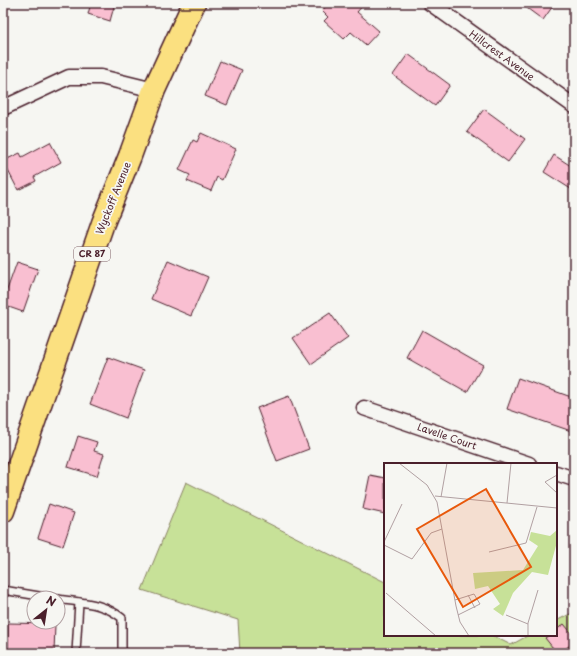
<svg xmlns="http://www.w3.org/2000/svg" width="577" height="656" font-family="'Playpen Sans',sans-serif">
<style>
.green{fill:#c7e198;stroke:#888062}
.building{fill:#f9bfd1;stroke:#4a1f2b}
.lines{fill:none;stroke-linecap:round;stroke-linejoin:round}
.lane-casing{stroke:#4a1f2b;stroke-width:10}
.street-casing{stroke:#4a1f2b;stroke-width:17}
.primary-casing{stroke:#4a1f2b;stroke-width:25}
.lane{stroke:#f6f6f2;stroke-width:7}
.street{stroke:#f6f6f2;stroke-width:14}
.primary{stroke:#fbe080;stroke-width:22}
.labels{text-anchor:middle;stroke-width:3.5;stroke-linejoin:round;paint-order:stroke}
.shield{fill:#f6f6f2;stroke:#7e6067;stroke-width:1}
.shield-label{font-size:9px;font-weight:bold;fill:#4a1f2b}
.street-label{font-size:10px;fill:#4a1f2b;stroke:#f6f6f2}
.inset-road{fill:none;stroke:#b1a0a2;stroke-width:1}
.view{fill:#e8590c;fill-opacity:0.15;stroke:#e8590c;stroke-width:2}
.inset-edge{fill:none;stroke:#4a1f2b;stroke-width:2}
</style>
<rect width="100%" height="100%" fill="#f6f6f2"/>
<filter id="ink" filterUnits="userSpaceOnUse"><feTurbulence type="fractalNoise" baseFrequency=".025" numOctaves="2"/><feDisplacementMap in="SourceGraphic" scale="8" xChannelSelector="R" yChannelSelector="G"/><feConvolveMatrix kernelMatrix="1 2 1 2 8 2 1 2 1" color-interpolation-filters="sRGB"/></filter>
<g filter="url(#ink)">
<path class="green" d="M186 482 385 582V635H491L511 645 529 635H556V621L574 612V653H240L238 620 142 590Z"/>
<g class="building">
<path d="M91 3H115L110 21 88 14Z"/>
<path d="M329 3H365L357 12 379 31 366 45 351 32 344 39 324 21 328 17 322 11Z"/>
<path d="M520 3H555L543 20Z"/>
<path d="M408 54 450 85 435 106 393 75Z"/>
<path d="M220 61 242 70 227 105 205 96Z"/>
<path d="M484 109 525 139 508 162 467 132Z"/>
<path d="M201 133 236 149 222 180 217 177 211 191 187 181 190 175 179 170 193 140 197 142Z"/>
<path d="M50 142 61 162 34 177 36 181 18 190 3 161 20 153 22 157Z"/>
<path d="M554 155 574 168V191L544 172Z"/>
<path d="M168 260 208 277 191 316 151 299Z"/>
<path d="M17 262 38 269 23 312 3 305V301Z"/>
<path d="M330 313 348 338 311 364 293 338Z"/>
<path d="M422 330 483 365 467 392 407 358Z"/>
<path d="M108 357 144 370 126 418 90 404Z"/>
<path d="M518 378 574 398V432L507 409Z"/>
<path d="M289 396 309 449 277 461 257 408Z"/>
<path d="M78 436 97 442 94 451 104 454 97 476 68 467Z"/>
<path d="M370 475 385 478V514L363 509Z"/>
<path d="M49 504 74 513 63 546 38 538Z"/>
<path d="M8 623 55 624 54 653H8Z"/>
<path d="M564 624 574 636V642L560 653H557L545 638 549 635H556V630Z"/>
</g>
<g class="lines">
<defs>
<g id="lane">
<path d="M3 590 51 598"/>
<path d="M58 599C82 603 102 602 122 618V653"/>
<path d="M76 653 79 602"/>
</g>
<g id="street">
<path d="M430 3 574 106"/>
<path d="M3 108 69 77H101L154 90"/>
<path d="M364 408 529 464"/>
<path d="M556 473 574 479"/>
</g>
<path id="primary" d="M3 511 103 223 130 156 154 90 194 3"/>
</defs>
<use href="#lane" class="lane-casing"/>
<use href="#street" class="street-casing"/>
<use href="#primary" class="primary-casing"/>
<use href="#lane" class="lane"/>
<use href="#street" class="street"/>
<use href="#primary" class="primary"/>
</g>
</g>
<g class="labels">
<rect class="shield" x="74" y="247" width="36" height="14" rx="3"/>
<g class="shield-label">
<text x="92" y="257">CR 87</text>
</g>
<g class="street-label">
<text transform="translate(502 55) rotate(36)" y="4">Hillcrest Avenue</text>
<text transform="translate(113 198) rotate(-68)" y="4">Wyckoff Avenue</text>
<text transform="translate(447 436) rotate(19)" y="4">Lavelle Court</text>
</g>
</g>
<g transform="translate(384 463)">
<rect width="173" height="173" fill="#f6f6f2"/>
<path d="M173 67V79L164 112 148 109 129 130 119 153 109 146 116 141 104 123 91 126 89 110 139 107 154 83 145 77 147 69 166 73Z" fill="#c7e198"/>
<path class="inset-road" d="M15 0 43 22 53 39 72 143 76 159 85 173M173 12 161 19 173 30M51 33 173 45M57 34 63 0M123 40 127 0M0 79 18 41M0 82 28 96 47 70 58 66M105 89 142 80 153 44M2 130 52 173M84 132 91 145M71 137 90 131 96 141 74 152M122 152 144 161M144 173V160L154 127"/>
<path class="view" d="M102 26 147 104 79 144 33 66Z"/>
<rect width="173" height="173" class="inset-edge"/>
</g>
<rect width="577" height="656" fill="none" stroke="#f6f6f2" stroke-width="16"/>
<rect x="8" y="8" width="561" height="640" fill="none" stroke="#4a1f2b" stroke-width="1.5" filter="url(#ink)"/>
<g transform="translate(46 610) rotate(30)"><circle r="19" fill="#f6f6f2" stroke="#b1a0a2"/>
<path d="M0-3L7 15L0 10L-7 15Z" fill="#4a1f2b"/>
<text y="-6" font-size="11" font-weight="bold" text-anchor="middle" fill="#4a1f2b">N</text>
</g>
</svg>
